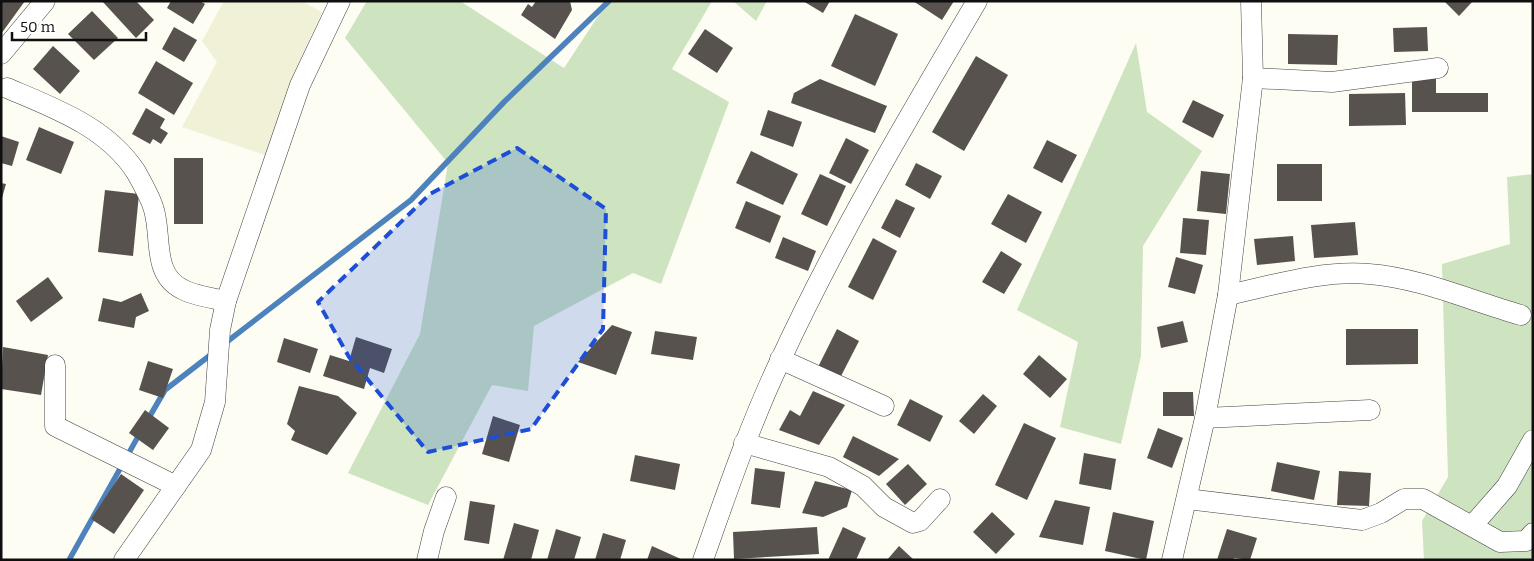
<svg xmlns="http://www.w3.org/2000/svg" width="1534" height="561" font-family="Bitter,serif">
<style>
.farmland{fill:#f0f1d6}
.green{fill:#cee4c0}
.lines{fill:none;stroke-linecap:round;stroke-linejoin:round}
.stream{stroke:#4e82bd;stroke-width:5.5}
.building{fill:#57524d}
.minor-casing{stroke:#424242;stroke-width:21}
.minor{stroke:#fff;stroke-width:20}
.marked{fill:#1d4ed8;fill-opacity:0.2;stroke:#1d4ed8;stroke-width:4;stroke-dasharray:10 6;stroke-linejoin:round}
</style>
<rect width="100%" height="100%" fill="#fdfdf3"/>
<path class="farmland" d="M224 1H301L322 12 292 78 268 156 182 127 217 62 202 41Z"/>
<g class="green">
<path d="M367 1H460L564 68 608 1H712L672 69 729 102 661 284 633 273 534 326 528 391 492 385 428 505 348 473 420 334 448 163 345 38Z"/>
<path d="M733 1H767L756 21Z"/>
<path d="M1136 43 1147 112 1202 151 1143 246 1141 356 1121 444 1060 427 1078 342 1017 310Z"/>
<path d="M1533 174V560H1424L1422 521 1448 477 1442 264 1510 244 1507 177Z"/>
</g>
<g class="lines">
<g class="stream">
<path d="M224 344 411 200 505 101 609 1"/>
<path d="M147 421 165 390 213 353"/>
<path d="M69 560 140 433"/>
</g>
</g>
<g class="building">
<path d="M1 1H25L1 34Z"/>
<path d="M102 1H136L154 20 136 38Z"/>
<path d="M171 1H200L205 4 193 24 167 8Z"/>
<path d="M536 1H570L572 10 555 39 521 15 528 4 532 7Z"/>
<path d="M803 1H830L823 13Z"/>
<path d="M913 1H954L942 20Z"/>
<path d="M1444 1H1473L1459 16Z"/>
<path d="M92 11 118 38 94 60 68 34Z"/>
<path d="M855 14 898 34 875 86 831 66Z"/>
<path d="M174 27 197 40 184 62 162 49Z"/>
<path d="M1427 27 1428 51 1394 52 1393 28Z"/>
<path d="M705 29 733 48 717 73 688 54Z"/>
<path d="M1288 34 1338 35 1337 65 1288 64Z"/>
<path d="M53 46 80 71 60 94 33 69Z"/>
<path d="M976 56 1008 75 964 151 932 132Z"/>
<path d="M156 61 193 83 174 115 138 93Z"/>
<path d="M1412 77H1436V93H1488V112H1412Z"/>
<path d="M820 79 887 106 875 133 791 103 794 93Z"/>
<path d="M1405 93 1406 125 1349 126V94Z"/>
<path d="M1193 100 1224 115 1213 138 1182 122Z"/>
<path d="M146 108 165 119 160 128 168 133 161 144 153 139 150 144 132 134Z"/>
<path d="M768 110 802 122 793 147 760 135Z"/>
<path d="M39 127 74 142 61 174 26 160Z"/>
<path d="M1 136 19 142 12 166 1 163Z"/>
<path d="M846 138 869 150 851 184 829 173Z"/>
<path d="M1047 140 1077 155 1062 183 1033 168Z"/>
<path d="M751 151 798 174 783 205 736 183Z"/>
<rect x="174" y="158" width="29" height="66"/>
<path d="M916 163 942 176 930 199 905 185Z"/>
<rect x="1277" y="164" width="45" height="37"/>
<path d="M1201 171 1230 174 1226 214 1197 211Z"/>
<path d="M820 174 846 186 827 226 801 214Z"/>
<path d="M1 183 6 184 2 198H1Z"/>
<path d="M105 190 139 194 133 256 98 252Z"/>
<path d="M1008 194 1042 212 1026 243 991 224Z"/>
<path d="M896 199 915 208 900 238 881 228Z"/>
<path d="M746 201 781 216 770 243 735 228Z"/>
<path d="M1183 218 1209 220 1206 255 1180 253Z"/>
<path d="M1355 222 1358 255 1314 258 1311 225Z"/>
<path d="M1293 236 1295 261 1257 265 1254 239Z"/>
<path d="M783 237 816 251 808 271 775 258Z"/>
<path d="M873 238 897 251 873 300 848 287Z"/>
<path d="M1001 251 1022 264 1004 294 982 282Z"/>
<path d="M1176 257 1203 265 1195 294 1168 287Z"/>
<path d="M48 277 63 298 31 322 16 301Z"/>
<path d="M141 293 149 311 136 317 134 328 98 321 103 298 121 302Z"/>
<path d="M1183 321 1188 342 1161 348 1157 327Z"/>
<path d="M612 325 632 332 616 375 578 362Z"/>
<path d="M837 329 859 341 839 380 817 369Z"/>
<path d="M1346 329H1418V364L1346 365Z"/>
<path d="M655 331 697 337 693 360 651 354Z"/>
<path d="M356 337 392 349 384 373 370 368 364 389 323 376 330 355 349 361Z"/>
<path d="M284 338 318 349 310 373 277 362Z"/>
<path d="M3 347 48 355 41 395 1 389Z"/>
<path d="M1039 355 1067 379 1050 398 1023 374Z"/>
<path d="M148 361 173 369 163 398 139 390Z"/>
<path d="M299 386 338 396 357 413 327 455 291 440 295 431 287 424Z"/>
<path d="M813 391 845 405 819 445 779 430 790 410 800 416Z"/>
<path d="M1163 392H1193L1194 416H1163Z"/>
<path d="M983 394 997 406 974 434 959 421Z"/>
<path d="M910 399 943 416 930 442 897 425Z"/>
<path d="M145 410 169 428 153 450 129 433Z"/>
<path d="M493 416 520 425 509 462 482 454Z"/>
<path d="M1024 423 1056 438 1027 500 995 485Z"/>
<path d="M1158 428 1183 438 1172 468 1147 458Z"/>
<path d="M853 436 899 459 879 476 843 457Z"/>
<path d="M1084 453 1116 459 1111 490 1079 484Z"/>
<path d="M635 455 680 464 675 490 630 481Z"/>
<path d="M1277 462 1320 471 1314 500 1271 491Z"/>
<path d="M908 464 927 484 905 505 886 484Z"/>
<path d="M755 468 785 472 780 508 751 504Z"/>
<path d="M1339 471 1371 473 1369 506 1337 505Z"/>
<path d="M121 474 144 490 114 534 91 519Z"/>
<path d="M815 481 852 490 847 507 823 517 802 513Z"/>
<path d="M1055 500 1090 507 1083 545 1039 537Z"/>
<path d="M470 501 495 505 489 544 464 540Z"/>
<path d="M992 512 1015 534 996 554 973 532Z"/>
<path d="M1113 512 1154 521 1146 560 1105 551Z"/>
<path d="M514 523 539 530 531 560H503Z"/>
<path d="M817 527 819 554 734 559 733 532Z"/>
<path d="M843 527 866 538 856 560H828Z"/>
<path d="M556 529 581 537 574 560H547Z"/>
<path d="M1227 529 1257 538 1250 560 1234 558 1233 560H1217Z"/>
<path d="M603 533 626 540 620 560H595Z"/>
<path d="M652 546 683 560H647Z"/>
<path d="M899 546 914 560H887Z"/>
</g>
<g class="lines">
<defs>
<g id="minor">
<path d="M1 54 45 1"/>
<path d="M1253 78 1332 82 1438 68"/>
<path d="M7 88C54 108 107 127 136 172 142 183 151 198 154 210 162 237 152 274 182 289 194 296 213 298 226 301"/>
<path d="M1228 295C1274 285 1322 270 1369 274 1421 278 1471 301 1521 315"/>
<path d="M780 359 884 406"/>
<path d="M55 365V426L176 486"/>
<path d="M1205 418 1370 410"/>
<path d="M744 443 829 467 863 486 884 507 913 523 920 521 940 499"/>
<path d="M1187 499 1362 520 1381 513 1404 499H1423L1500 542 1526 541 1533 533"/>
<path d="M1472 526 1507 486 1533 440"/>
<path d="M124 560 201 450 215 402 220 330 226 301 300 85 340 1"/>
<path d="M427 560 434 531 446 497"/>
<path d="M703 560C727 492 750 424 781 359 838 236 908 118 977 1"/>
<path d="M1172 560 1205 418 1228 295 1253 78 1251 1"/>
</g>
</defs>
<use href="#minor" class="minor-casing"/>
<use href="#minor" class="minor"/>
</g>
<path class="marked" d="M517 148 606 209 603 329 531 429 428 452 349 357 318 302 430 194Z"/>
<rect width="1534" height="561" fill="none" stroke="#0f0f0f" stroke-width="5"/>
<path d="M12 32v8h134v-8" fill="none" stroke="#0f0f0f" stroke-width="2.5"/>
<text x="20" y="32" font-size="15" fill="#0f0f0f" stroke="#ffffff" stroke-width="4" paint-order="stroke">50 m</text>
</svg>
